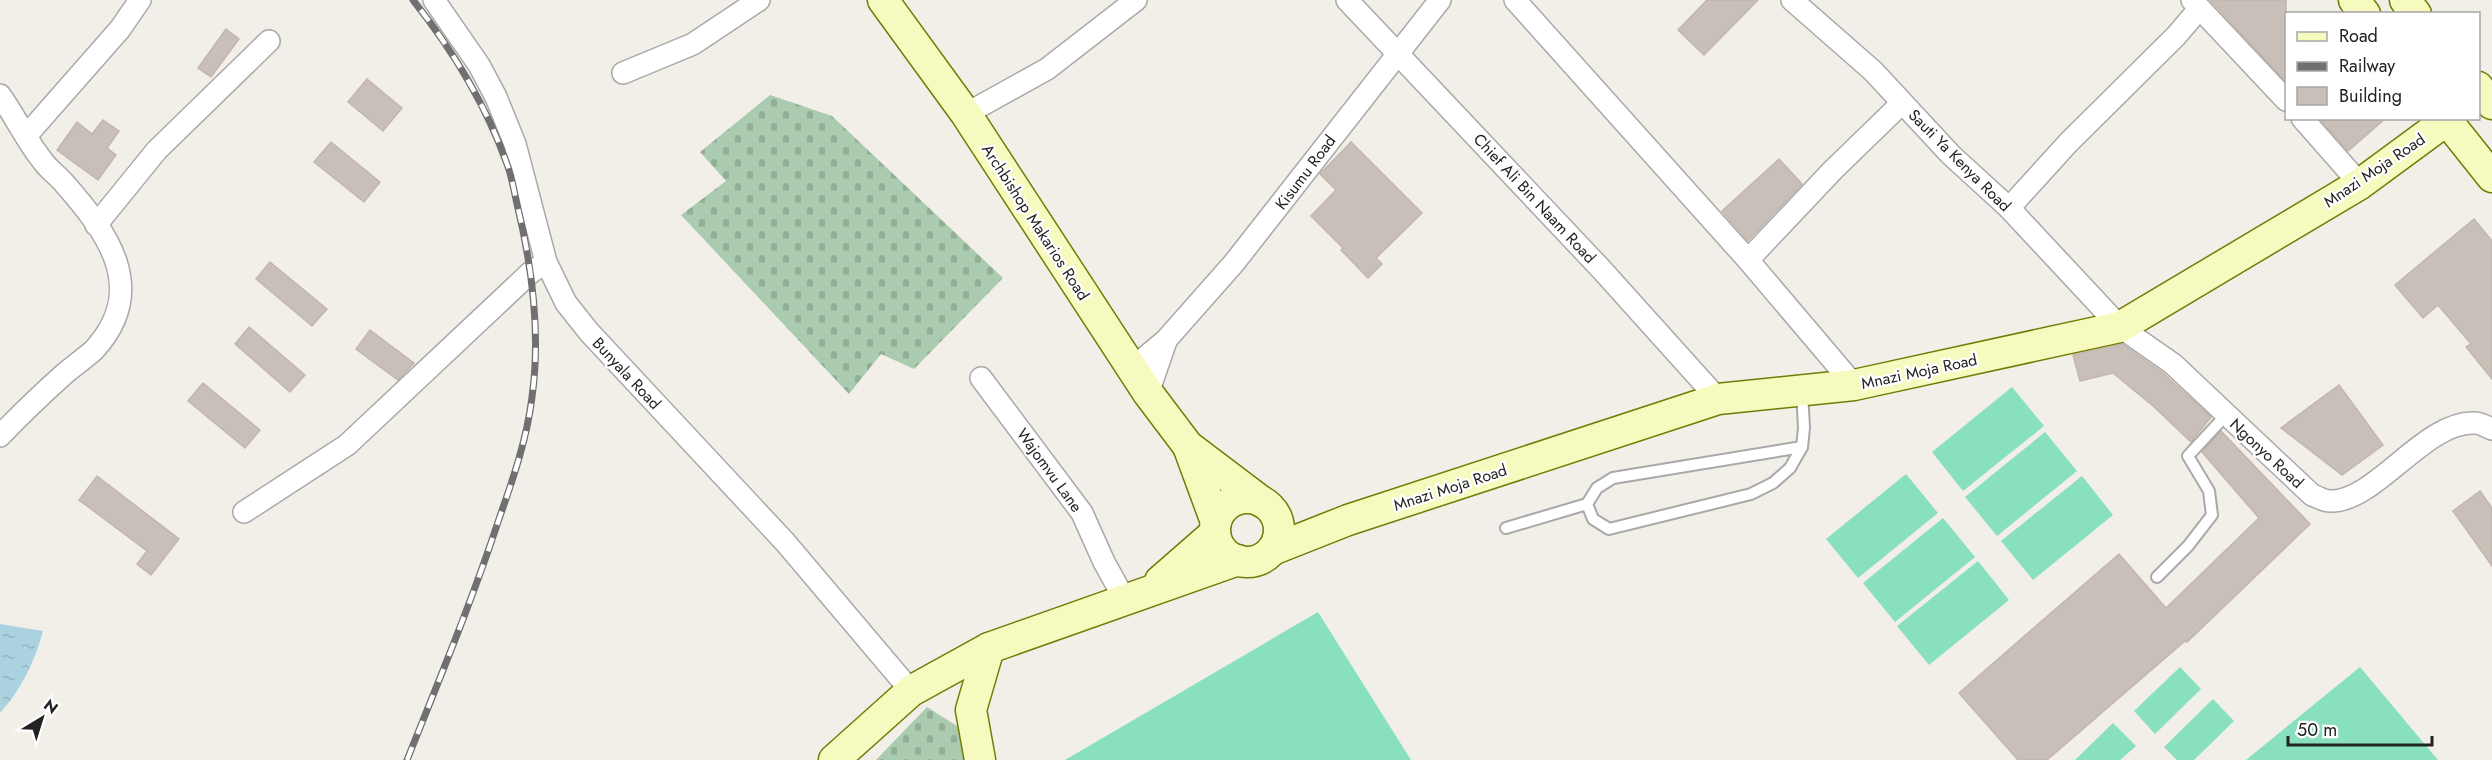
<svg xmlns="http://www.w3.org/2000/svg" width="2492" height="760" font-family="Jost,sans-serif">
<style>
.cemetery{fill:url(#cemetery-stones)}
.pitch{fill:#88e0be}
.water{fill:url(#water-ripples)}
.building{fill:#c7bfb8;stroke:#c4b6ab;stroke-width:1.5}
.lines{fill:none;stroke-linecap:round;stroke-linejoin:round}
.lane-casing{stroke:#a9a9a9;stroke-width:14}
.street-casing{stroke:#a9a9a9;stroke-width:24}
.secondary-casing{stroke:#707d05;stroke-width:33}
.lane{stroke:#fff;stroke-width:10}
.street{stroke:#fff;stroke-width:21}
.secondary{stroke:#f7fabf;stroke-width:30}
.rail-casing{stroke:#707070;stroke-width:7}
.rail{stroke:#fff;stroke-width:4.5;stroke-dasharray:14;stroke-linecap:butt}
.labels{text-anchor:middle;stroke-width:4.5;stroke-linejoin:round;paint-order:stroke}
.street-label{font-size:16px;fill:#222;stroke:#fff}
</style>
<defs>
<pattern id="cemetery-stones" width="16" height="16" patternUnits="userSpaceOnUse" patternTransform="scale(1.5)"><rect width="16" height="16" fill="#aacbaf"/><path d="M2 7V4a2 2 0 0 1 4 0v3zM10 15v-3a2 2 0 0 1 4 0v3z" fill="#92ae96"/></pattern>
<pattern id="water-ripples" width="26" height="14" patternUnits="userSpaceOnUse" patternTransform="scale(1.5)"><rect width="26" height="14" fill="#aad3df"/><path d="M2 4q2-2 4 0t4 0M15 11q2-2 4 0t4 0" fill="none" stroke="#92b5bf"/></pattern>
</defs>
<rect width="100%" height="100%" fill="#f2efe9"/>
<g class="cemetery">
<path d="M770 95 832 116 1003 278 914 369 881 354 849 394 681 215 726 181 700 152Z"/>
<path d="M927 707 960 728 965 760H876Z"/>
</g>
<g class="pitch">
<path d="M2012 387 2044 426 1963 491 1932 452Z"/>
<path d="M2045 432 2077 471 1997 536 1965 497Z"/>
<path d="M1906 474 1938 513 1858 578 1826 539Z"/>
<path d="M2082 476 2113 515 2033 580 2001 541Z"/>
<path d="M1943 518 1975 557 1895 622 1863 583Z"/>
<path d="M1978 561 2009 600 1929 665 1897 626Z"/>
<path d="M1318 612 1411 760H1065Z"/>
<path d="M2180 667 2201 689 2155 734 2134 711Z"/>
<path d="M2360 667 2438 760H2246Z"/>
<path d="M2213 699 2234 721 2194 760H2177L2164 747Z"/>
<path d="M2113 723 2136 746 2120 760H2075Z"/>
</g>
<path class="water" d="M0 624 43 631C35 661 21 690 0 713Z"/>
<g class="building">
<path d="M1707 0H1758L1704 55 1678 30Z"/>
<path d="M2210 0H2286V82Z"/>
<path d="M226 29 239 39 211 77 198 68Z"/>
<path d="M367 79 402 108 383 131 348 102Z"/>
<path d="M2319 118H2386L2348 151Z"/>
<path d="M103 120 119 131 107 148 116 155 98 180 57 150 77 122 92 134Z"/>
<path d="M331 142 380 182 364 202 314 162Z"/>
<path d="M1351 142 1422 213 1376 258 1382 264 1368 278 1341 250 1343 248 1311 216 1336 190 1320 174Z"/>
<path d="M1779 159 1802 184 1748 241 1722 211Z"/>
<path d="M2474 219 2492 241V379L2466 347 2471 344 2438 305 2423 318 2395 285Z"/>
<path d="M270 262 327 309 312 326 256 279Z"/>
<path d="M249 327 305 375 290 392 235 344Z"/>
<path d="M370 330 414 363 398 380 356 349Z"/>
<path d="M2122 344 2163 373 2211 417 2191 442 2153 406 2113 373 2080 381 2073 355Z"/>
<path d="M203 383 260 430 245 448 188 401Z"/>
<path d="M2339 385 2383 445 2342 475 2281 428Z"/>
<path d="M2221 431 2310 524 2187 642 2185 641 2047 760H2018L1959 693 2119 554 2166 608 2259 518 2202 452Z"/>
<path d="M97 476 179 539 151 575 137 564 147 551 79 500Z"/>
<path d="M2480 491 2492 508V566L2453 511Z"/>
</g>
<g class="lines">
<defs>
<g id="lane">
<path d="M1802 447 1790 468 1773 483 1751 494 1609 529 1593 519 1587 504 1597 488 1613 478Z"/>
<path d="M1802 447 1804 428 1802 391"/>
<path d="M1506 528 1587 504"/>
<path d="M2157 577 2188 546 2212 515 2209 491 2188 456 2226 415"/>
</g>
<g id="street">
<path d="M434 0 479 65 496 97 515 144 546 262 566 303 589 332 785 542 911 691"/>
<path d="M1347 0 1602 270 1718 399"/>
<path d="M1515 0 1748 260 1854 385"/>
<path d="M1792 0 1873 71 1951 155 2009 208 2120 327 2173 364 2312 495C2318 497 2324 501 2330 501 2375 503 2425 420 2475 423 2480 423 2487 427 2492 429"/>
<path d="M2192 0 2286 100"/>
<path d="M623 73 693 44 759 0"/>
<path d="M0 95C15 116 26 140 42 160 48 169 57 175 64 183 109 234 149 290 94 350 84 359 72 367 62 376 41 395 20 415 0 436"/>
<path d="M966 114 1047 69 1136 0"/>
<path d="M2302 118 2360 184"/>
<path d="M26 136 120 29 140 0"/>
<path d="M2009 208 2069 142 2176 36 2199 9"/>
<path d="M96 225 157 150 269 41"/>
<path d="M1748 260 1833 170 1902 103"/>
<path d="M1131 369 1166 340 1234 263 1440 0"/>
<path d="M981 378 1082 513 1104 562 1125 600"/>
<path d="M1148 393 1166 341"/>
<path d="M244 512 347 445 530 273 546 262"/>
</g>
<g id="secondary">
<path d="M883 0 966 114 1148 393 1188 446 1262 502"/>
<path d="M2354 0 2365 14"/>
<path d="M2405 0 2416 14"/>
<path d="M2478 87 2492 104"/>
<path d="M2445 118 2492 177"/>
<path d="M1188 446 1216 522"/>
<circle cx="1247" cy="530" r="32"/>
<path d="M1272 550 1348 520 1718 399 1854 385 2120 327 2360 184 2447 120"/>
<path d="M1160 581 1215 533"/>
<path d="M834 760 911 691 989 648 1238 560"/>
<path d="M980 760 971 710 989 648"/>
</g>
</defs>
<use href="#lane" class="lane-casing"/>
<use href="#street" class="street-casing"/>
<use href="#secondary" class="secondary-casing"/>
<use href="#lane" class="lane"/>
<use href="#street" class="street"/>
<use href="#secondary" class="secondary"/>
<defs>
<path id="rail" d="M407 760C439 680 472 601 499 519 513 479 527 439 532 397 541 333 532 266 517 204 514 191 512 177 507 164 486 105 452 49 413 0"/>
</defs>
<use href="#rail" class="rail-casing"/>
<use href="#rail" class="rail"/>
</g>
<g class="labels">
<g class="street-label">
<text transform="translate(1960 160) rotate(45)" y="6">Sauti Ya Kenya Road</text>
<text transform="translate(2374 170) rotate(-34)" y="6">Mnazi Moja Road</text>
<text transform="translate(1305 172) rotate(-53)" y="6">Kisumu Road</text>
<text transform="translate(1535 198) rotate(47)" y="6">Chief Ali Bin Naam Road</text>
<text transform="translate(1036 222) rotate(57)" y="6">Archbishop Makarios Road</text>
<text transform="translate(1919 371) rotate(-12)" y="6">Mnazi Moja Road</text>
<text transform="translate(627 373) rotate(47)" y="6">Bunyala Road</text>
<text transform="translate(2267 453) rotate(43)" y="6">Ngonyo Road</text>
<text transform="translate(1050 470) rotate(54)" y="6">Wajomvu Lane</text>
<text transform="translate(1450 487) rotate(-18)" y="6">Mnazi Moja Road</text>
</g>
</g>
<rect x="2285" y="12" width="195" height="108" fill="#ffffff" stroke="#a7a7a7" stroke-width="1.5"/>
<rect x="2297" y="32" width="30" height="9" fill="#f7fabf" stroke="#a7a7a7" stroke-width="1.5"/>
<text x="2339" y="42" font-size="18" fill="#222222">Road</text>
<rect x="2297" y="62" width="30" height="9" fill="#707070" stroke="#a7a7a7" stroke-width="1.5"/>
<text x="2339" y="72" font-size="18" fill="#222222">Railway</text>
<rect x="2297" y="87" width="30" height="18" fill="#c7bfb8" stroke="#a7a7a7" stroke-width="1.5"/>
<text x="2339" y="102" font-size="18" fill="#222222">Building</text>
<g transform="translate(42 718) rotate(38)" stroke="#ffffff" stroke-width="4.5" paint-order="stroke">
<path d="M0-4.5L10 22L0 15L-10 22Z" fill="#222222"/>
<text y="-9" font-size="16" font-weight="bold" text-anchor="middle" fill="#222222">N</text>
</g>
<path d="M2288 736v9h144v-9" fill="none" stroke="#222222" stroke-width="3"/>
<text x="2297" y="736" font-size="18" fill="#222222" stroke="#ffffff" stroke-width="4.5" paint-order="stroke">50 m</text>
</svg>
